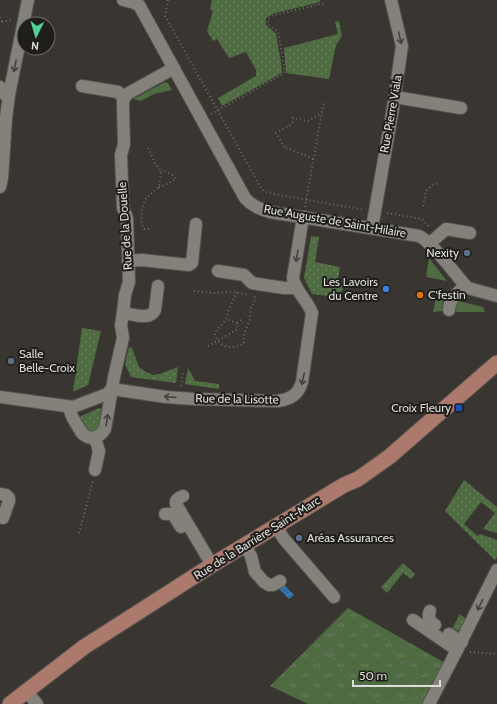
<svg xmlns="http://www.w3.org/2000/svg" width="497" height="704" font-family="Cabin,sans-serif">
<style>
.grass{fill:url(#grass-dots)}
.park{fill:url(#park-tufts)}
.garden{fill:#4e6b42}
.water{fill:url(#water-waves)}
.lines{fill:none;stroke-linecap:round;stroke-linejoin:round}
.minor-casing{stroke:#55534f;stroke-width:14}
.major-casing{stroke:#55534f;stroke-width:17}
.path{stroke:#6f6c68;stroke-width:2;stroke-dasharray:1 3;stroke-linecap:butt}
.minor{stroke:#84817b;stroke-width:12}
.major{stroke:#ac7a6d;stroke-width:15}
.oneway{stroke:#42413d}
.service-dot{fill:#5c6f8a;stroke:#1f1e1b;stroke-width:1.5}
.shop-dot{fill:#3f7fe0;stroke:#1f1e1b;stroke-width:1.5}
.food-dot{fill:#e8710a;stroke:#1f1e1b;stroke-width:1.5}
.transit-dot{fill:#1a4fb4;stroke:#1f1e1b;stroke-width:1.5}
.labels{text-anchor:middle;stroke-width:4;stroke-linejoin:round;paint-order:stroke}
.street-label{font-size:12px;fill:#dfddda;stroke:#1f1e1b}
.poi-label{font-size:12px;fill:#dfddda;stroke:#1f1e1b;text-anchor:end}
</style>
<defs>
<pattern id="grass-dots" width="8" height="8" patternUnits="userSpaceOnUse"><rect width="8" height="8" fill="#4e6b42"/><path d="M2 2h.1M6 6h.1" fill="none" stroke="#67805d" stroke-width="1.8" stroke-linecap="round"/></pattern>
<pattern id="park-tufts" width="24" height="20" patternUnits="userSpaceOnUse"><rect width="24" height="20" fill="#4e6b42"/><path d="M3 7l-1-3M5 7V3M7 7l1-3M15 17l-1-3M17 17v-4M19 17l1-3" fill="none" stroke="#67805d"/></pattern>
<pattern id="water-waves" width="16" height="10" patternUnits="userSpaceOnUse"><rect width="16" height="10" fill="#2e70a7"/><path d="M0 5q4-4 8 0t8 0" fill="none" stroke="#568bb6"/></pattern>
</defs>
<rect width="100%" height="100%" fill="#393631"/>
<g class="grass">
<path d="M212 0H320V2L272 14 266 18V25L276 34 281 62 282 73 222 106 218 98 256 76V70L246 52 229 58 217 39 213 41 207 31 213 11 210 9Z"/>
<path d="M339 21 342 36 336 45 329 79 286 73 284 48 338 34 335 22Z"/>
<path d="M311 236 319 237 315 262 340 267 338 280 344 281 341 298 312 294 304 278Z"/>
<path d="M82 328 101 331 88 385 73 392Z"/>
<path d="M129 347 132 348 139 367 146 372 153 375 160 374 178 367 176 383 131 377 125 364Z"/>
<path d="M188 368 195 381 219 384V389L185 384Z"/>
<path d="M99 408 106 410 98 430 89 433 77 418Z"/>
<path d="M464 480 497 507V533L483 529 495 513 481 502 464 524 478 536 480 534 497 540V557L495 560 445 511Z"/>
<path d="M403 563 415 574 411 579 403 573 387 593 381 587Z"/>
<path d="M460 614 466 619 460 631 452 629Z"/>
</g>
<path class="park" d="M348 608 445 663 423 704H308L270 686Z"/>
<g class="garden">
<path d="M165 82 168 83 172 90 154 94 141 101 133 99Z"/>
<path d="M429 258 447 281 426 277Z"/>
<path d="M437 292 445 295 443 301 442 311 433 312Z"/>
<path d="M459 301 483 307 485 312H457L455 310V306Z"/>
</g>
<path class="water" d="M284 585 294 595 289 599 279 589Z"/>
<g class="lines">
<defs>
<g id="minor">
<path d="M123 0 131 2 139 5 245 198C252 206 260 209 270 212L419 236C430 240 455 274 465 285L468 288 497 296"/>
<path d="M82 86 118 92 124 98"/>
<path d="M0 87 4 94 9 95"/>
<path d="M395 97 461 108"/>
<path d="M0 187 2 178 6 118 9 95 28 0"/>
<path d="M372 228 393 108 402 46 391 0"/>
<path d="M429 244 446 229 470 233"/>
<path d="M128 261 142 260 189 265 192 263 196 224"/>
<path d="M218 271 244 275 252 283 284 288H293L296 286"/>
<path d="M449 310C449 299 458 293 465 285"/>
<path d="M123 313C133 314 150 321 155 310L158 286"/>
<path d="M112 389 166 397 193 399 278 401C291 399 298 395 302 382L312 313C308 301 295 291 293 278L303 217"/>
<path d="M0 397 73 407 107 394 112 389"/>
<path d="M69 407C70 414 73 419 77 425 79 428 81 433 84 435 92 441 101 436 105 429L114 377 123 338 121 325 123 313 125 295 129 282 127 218 123 208 121 155 124 144 123 108V100L127 94 174 68"/>
<path d="M95 470 99 451 95 438"/>
<path d="M0 494 6 495 9 498V501L3 518"/>
<path d="M183 496C179 498 175 499 176 504L212 565"/>
<path d="M165 514H173L181 527"/>
<path d="M276 526 284 539 334 597"/>
<path d="M245 546 251 556 255 572 264 582 269 585H273L280 581"/>
<path d="M430 611C427 617 430 622 435 625"/>
<path d="M413 620 457 650"/>
<path d="M449 634 462 642"/>
<path d="M26 691 37 704"/>
<path d="M429 704 457 650 497 570"/>
</g>
<path id="major" d="M10 704 84 647 212 565 344 485 358 479 389 457 497 363"/>
</defs>
<use href="#minor" class="minor-casing"/>
<use href="#major" class="major-casing"/>
<g class="path">
<path d="M168 0 165 16 261 188 264 191 269 193 364 210"/>
<path d="M0 17 2 22 0 23"/>
<path d="M2 22 12 20"/>
<path d="M211 114 283 74 285 71 278 32C272 28 263 23 271 16L325 3"/>
<path d="M148 148 155 163 161 171 159 187 147 197 145 200 142 208 141 219 143 228 144 229H150"/>
<path d="M313 159 288 148 286 149 276 133 292 124 293 118 308 121 322 113"/>
<path d="M159 187H161L176 179C173 174 167 171 161 171"/>
<path d="M423 206 426 191 433 185 438 183"/>
<path d="M305 207 324 101"/>
<path d="M387 213 422 219 430 228"/>
<path d="M194 291 214 293 232 292 249 295"/>
<path d="M237 292 229 309 226 319 222 325 217 330 215 334C216 337 217 340 219 342 225 349 238 348 244 343L243 337 250 319 251 308 254 303 255 296"/>
<path d="M237 323 243 318"/>
<path d="M208 346 236 330 238 324 237 323 226 319"/>
<path d="M181 386 183 371"/>
<path d="M79 533 93 481"/>
<path d="M331 651C324 653 317 655 313 661 315 669 319 670 326 672L334 667 337 664"/>
<path d="M470 652 497 654"/>
<path d="M402 664C397 669 393 672 396 679L414 689"/>
<path d="M380 704 367 691 345 676 331 651 329 645 333 636 341 630 356 627H368L381 634 391 643 402 664 410 661 416 664 417 666V677L414 689 417 697 420 698"/>
<path d="M386 704C397 695 405 704 417 697"/>
</g>
<use href="#minor" class="minor"/>
<use href="#major" class="major"/>
</g>
<defs><path id="oneway-shaft" d="M-6 0H5M1.5-3L5.5 0L1.5 3" fill="none" stroke-width="1.6" stroke-linecap="round" stroke-linejoin="round"/></defs>
<g class="oneway">
<use href="#oneway-shaft" transform="translate(400 38) rotate(77)"/>
<use href="#oneway-shaft" transform="translate(15 66) rotate(101)"/>
<use href="#oneway-shaft" transform="translate(297 256) rotate(100)"/>
<use href="#oneway-shaft" transform="translate(303 379) rotate(102)"/>
<use href="#oneway-shaft" transform="translate(170 397) rotate(-175)"/>
<use href="#oneway-shaft" transform="translate(107 420) rotate(-81)"/>
<use href="#oneway-shaft" transform="translate(480 605) rotate(116)"/>
</g>
<g class="service-dot">
<circle cx="467" cy="253" r="4"/>
<circle cx="11" cy="361" r="4"/>
<circle cx="299" cy="538" r="4"/>
</g>
<circle class="shop-dot" cx="386" cy="289" r="4"/>
<circle class="food-dot" cx="420" cy="295" r="4"/>
<rect class="transit-dot" x="455" y="404" width="8" height="8" rx="2"/>
<g class="labels">
<g class="street-label">
<text transform="translate(391 114) rotate(-80)" y="4">Rue Pierre Viala</text>
<text transform="translate(335 221) rotate(10)" y="4">Rue Auguste de Saint-Hilaire</text>
<text transform="translate(125 226) rotate(-94)" y="4">Rue de la Douelle</text>
<text transform="translate(237 399) rotate(1)" y="4">Rue de la Lisotte</text>
<text transform="translate(257 538) rotate(-32)" y="4">Rue de la Barrière Saint-Marc</text>
</g>
<g class="poi-label">
<text x="459" y="257">Nexity</text>
<text x="378" y="286">Les Lavoirs<tspan x="378" dy="14">du Centre</tspan></text>
<text x="428" y="299" text-anchor="start">C'festin</text>
<text x="19" y="358" text-anchor="start">Salle<tspan x="19" dy="14">Belle-Croix</tspan></text>
<text x="451" y="412">Croix Fleury</text>
<text x="307" y="542" text-anchor="start">Aréas Assurances</text>
</g>
</g>
<g transform="translate(36 36) rotate(185)"><circle r="19" fill="#1f1e1b" stroke="#6c6a67"/>
<path d="M0-3L7 15L0 10L-7 15Z" fill="#54d396"/>
<text y="-6" font-size="11" font-weight="bold" text-anchor="middle" fill="#dfddda">N</text>
</g>
<path d="M353 680v6h87v-6" fill="none" stroke="#dfddda" stroke-width="2"/>
<text x="359" y="680" font-size="12" fill="#dfddda" stroke="#1f1e1b" stroke-width="3" paint-order="stroke">50 m</text>
</svg>
